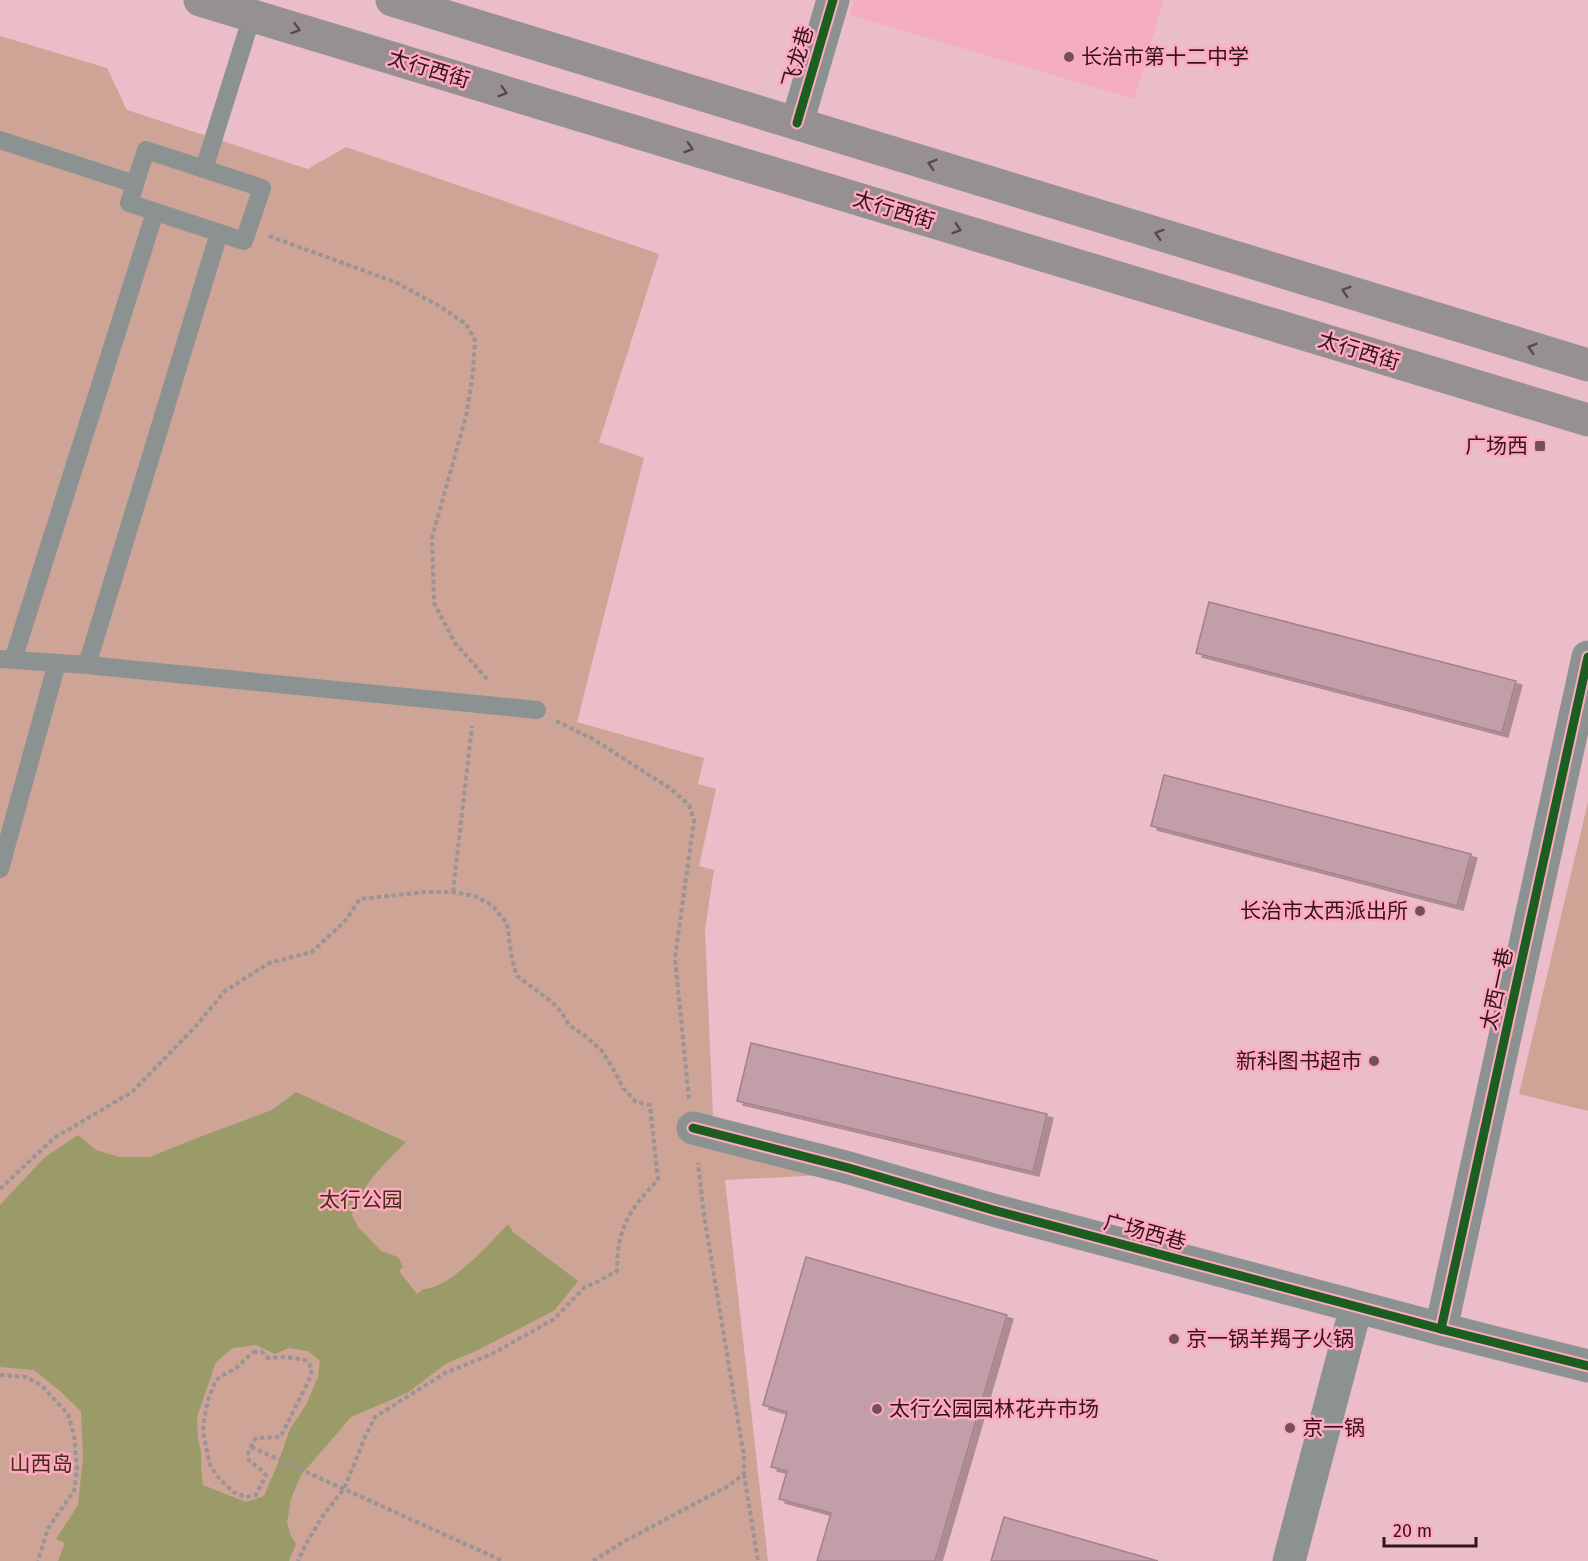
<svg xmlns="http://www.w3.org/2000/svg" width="1588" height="1561" font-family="'Fira Sans','Noto Sans SC',sans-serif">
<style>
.built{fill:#f4adc0}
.green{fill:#cda496}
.water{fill:#9a9b68;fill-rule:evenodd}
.building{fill:#c29fa8;stroke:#a3808a;stroke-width:1.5;filter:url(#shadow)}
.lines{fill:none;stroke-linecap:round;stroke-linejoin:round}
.path{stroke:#9b9396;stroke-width:4;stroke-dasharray:4.5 3;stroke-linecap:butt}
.lane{stroke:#8c9191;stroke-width:18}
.street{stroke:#8c9191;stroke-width:33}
.primary{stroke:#969093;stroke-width:33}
.cycleway-casing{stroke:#fea9c0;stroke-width:13}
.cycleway{stroke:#1b5e20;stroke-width:9}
.oneway{stroke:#5b464d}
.poi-dot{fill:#734f5a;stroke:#fea9c0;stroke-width:2}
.labels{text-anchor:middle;stroke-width:5;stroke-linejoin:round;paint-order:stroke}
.street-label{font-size:21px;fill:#33141e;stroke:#fea9c0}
.poi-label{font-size:21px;fill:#33141e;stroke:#fea9c0;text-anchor:start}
.park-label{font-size:21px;fill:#472d14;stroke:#fea9c0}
</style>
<defs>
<filter id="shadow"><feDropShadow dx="6" dy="4" stdDeviation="0" flood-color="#0004"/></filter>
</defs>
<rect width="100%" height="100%" fill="#eabdc9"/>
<path class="built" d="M855 0H1164L1134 99 850 15Z"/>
<g class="green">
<path d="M0 36 107 68 127 110 308 169 346 147 659 254 599 442 644 458 577 722 704 758 698 784 716 789 699 866 714 870 705 930 713 1117 831 1146 824 1175 725 1180 768 1561H0Z"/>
<path d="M1588 802V1111L1519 1094Z"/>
</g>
<path class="water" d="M296 1092 406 1142C385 1163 361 1185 352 1215L358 1227 381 1251 398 1257 403 1267 399 1271 417 1294 423 1289C450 1289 490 1243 508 1224L513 1232 578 1281 555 1310 476 1351 447 1363 407 1393 351 1417 301 1475 291 1499 287 1523 291 1536 296 1544 289 1561H58L65 1543 56 1539 78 1505 83 1457 81 1411 60 1391 34 1370 0 1367V1205L44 1158 78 1135 96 1150 119 1157H150L197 1138 272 1110ZM256 1345 275 1354 289 1348 308 1351 320 1361 318 1377 306 1405 290 1429 278 1463 264 1496 246 1502 203 1485 201 1467V1452L198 1438 197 1417 216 1362 233 1348Z"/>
<g class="building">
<path d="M1209 602 1516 681 1502 733 1196 653Z"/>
<path d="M1164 775 1471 854 1457 906 1151 826Z"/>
<path d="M751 1043 1047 1114 1033 1172 737 1101Z"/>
<path d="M806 1257 1007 1315 935 1561H817L831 1513 779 1499 787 1471 771 1467 787 1412 763 1405Z"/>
<path d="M1004 1517 1158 1561H991Z"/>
</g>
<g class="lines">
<g class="path">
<path d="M269 236 395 282 441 307 466 324 475 340 473 373 466 416 432 538 434 603 455 643 488 680"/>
<path d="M556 721 593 739 671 789 689 805 694 820 675 958 689 1099"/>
<path d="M453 892 472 726"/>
<path d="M0 1189 54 1138 132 1092 194 1028 225 991 269 963 312 952 345 921 360 899 426 892H453L475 896 492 905 507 923 512 959 517 976 552 1002 562 1013 569 1025 584 1035 602 1051 615 1072 623 1088 636 1102 650 1105 658 1180C629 1210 617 1228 617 1271L599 1281 585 1287 554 1319 492 1354 445 1373 375 1417 365 1437 344 1489 324 1514 307 1542 298 1561"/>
<path d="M253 1352H262L268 1358 286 1357 305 1360 309 1363 312 1370 309 1380 284 1430 280 1437 256 1438C240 1465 250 1457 266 1475L256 1495 246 1497 233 1492 217 1476 210 1465 203 1432 204 1419 208 1400 215 1382 221 1376 235 1369Z"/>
<path d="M0 1375 26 1377 41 1385 68 1414 74 1435 77 1469 74 1491 48 1528 38 1561"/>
<path d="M251 1447 503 1561"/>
<path d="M744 1474 758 1561"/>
<path d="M593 1561 623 1542 730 1485 744 1473V1457L704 1215 698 1163"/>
</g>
<g class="lane">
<path d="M0 140 135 184"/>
<path d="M146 150 262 188 244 241 129 203Z"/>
<path d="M204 169 252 16"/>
<path d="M0 659 87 665 537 710"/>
<path d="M13 660 155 212"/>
<path d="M87 665 219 233"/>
<path d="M0 869 57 663"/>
</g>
<g class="street">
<path d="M797 123 833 0"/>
<path d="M693 1128 849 1168 993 1210 1441 1329 1588 1366"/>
<path d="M1441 1329 1588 657"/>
<path d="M1289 1561 1356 1307"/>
</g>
<g class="primary">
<path d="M200 0 1588 420"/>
<path d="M392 0 1588 365"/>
</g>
<defs>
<g id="cycleway">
<path d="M797 123 833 0"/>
<path d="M693 1128 849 1168 993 1210 1441 1329 1588 1366"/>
<path d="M1441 1329 1588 657"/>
</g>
</defs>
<use href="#cycleway" class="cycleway-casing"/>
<use href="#cycleway" class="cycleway"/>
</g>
<defs><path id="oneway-chevron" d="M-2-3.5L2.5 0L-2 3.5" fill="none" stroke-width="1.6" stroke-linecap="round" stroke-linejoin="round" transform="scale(1.5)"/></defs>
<g class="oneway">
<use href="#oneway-chevron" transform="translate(296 29) rotate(17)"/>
<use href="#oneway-chevron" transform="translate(503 92) rotate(17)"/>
<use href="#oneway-chevron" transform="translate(689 148) rotate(17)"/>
<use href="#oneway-chevron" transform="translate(932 164) rotate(-163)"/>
<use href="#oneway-chevron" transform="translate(957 229) rotate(17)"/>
<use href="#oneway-chevron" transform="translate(1159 234) rotate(-163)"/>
<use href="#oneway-chevron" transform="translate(1346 291) rotate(-163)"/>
<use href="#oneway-chevron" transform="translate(1532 348) rotate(-163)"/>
</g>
<g class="poi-dot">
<circle cx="1069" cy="57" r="6"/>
<rect x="1534" y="440" width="12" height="12" rx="3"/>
<circle cx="1420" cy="911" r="6"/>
<circle cx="1374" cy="1061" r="6"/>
<circle cx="1174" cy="1339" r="6"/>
<circle cx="877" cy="1409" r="6"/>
<circle cx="1290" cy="1428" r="6"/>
</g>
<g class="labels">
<g class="street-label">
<text transform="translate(798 57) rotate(-74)" y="7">飞龙巷</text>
<text transform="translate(429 69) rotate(17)" y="7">太行西街</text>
<text transform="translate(894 210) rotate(17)" y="7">太行西街</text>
<text transform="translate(1359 351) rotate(17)" y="7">太行西街</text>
<text transform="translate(1497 989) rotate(-78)" y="7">太西一巷</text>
<text transform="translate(1145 1232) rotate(15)" y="7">广场西巷</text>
</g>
<g class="poi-label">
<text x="1081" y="64">长治市第十二中学</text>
<text x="1528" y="453" text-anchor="end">广场西</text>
<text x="1408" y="918" text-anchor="end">长治市太西派出所</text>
<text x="1362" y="1068" text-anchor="end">新科图书超市</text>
<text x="1186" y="1346">京一锅羊羯子火锅</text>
<text x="889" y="1416">太行公园园林花卉市场</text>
<text x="1302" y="1435">京一锅</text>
</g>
<g class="park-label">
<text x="361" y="1207">太行公园</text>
<text x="41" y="1471">山西岛</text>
</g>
</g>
<path d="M1384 1537v9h92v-9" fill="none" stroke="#33141e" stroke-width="3"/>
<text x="1393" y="1537" font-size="18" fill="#33141e" stroke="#fea9c0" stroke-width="4.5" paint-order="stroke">20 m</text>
</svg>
